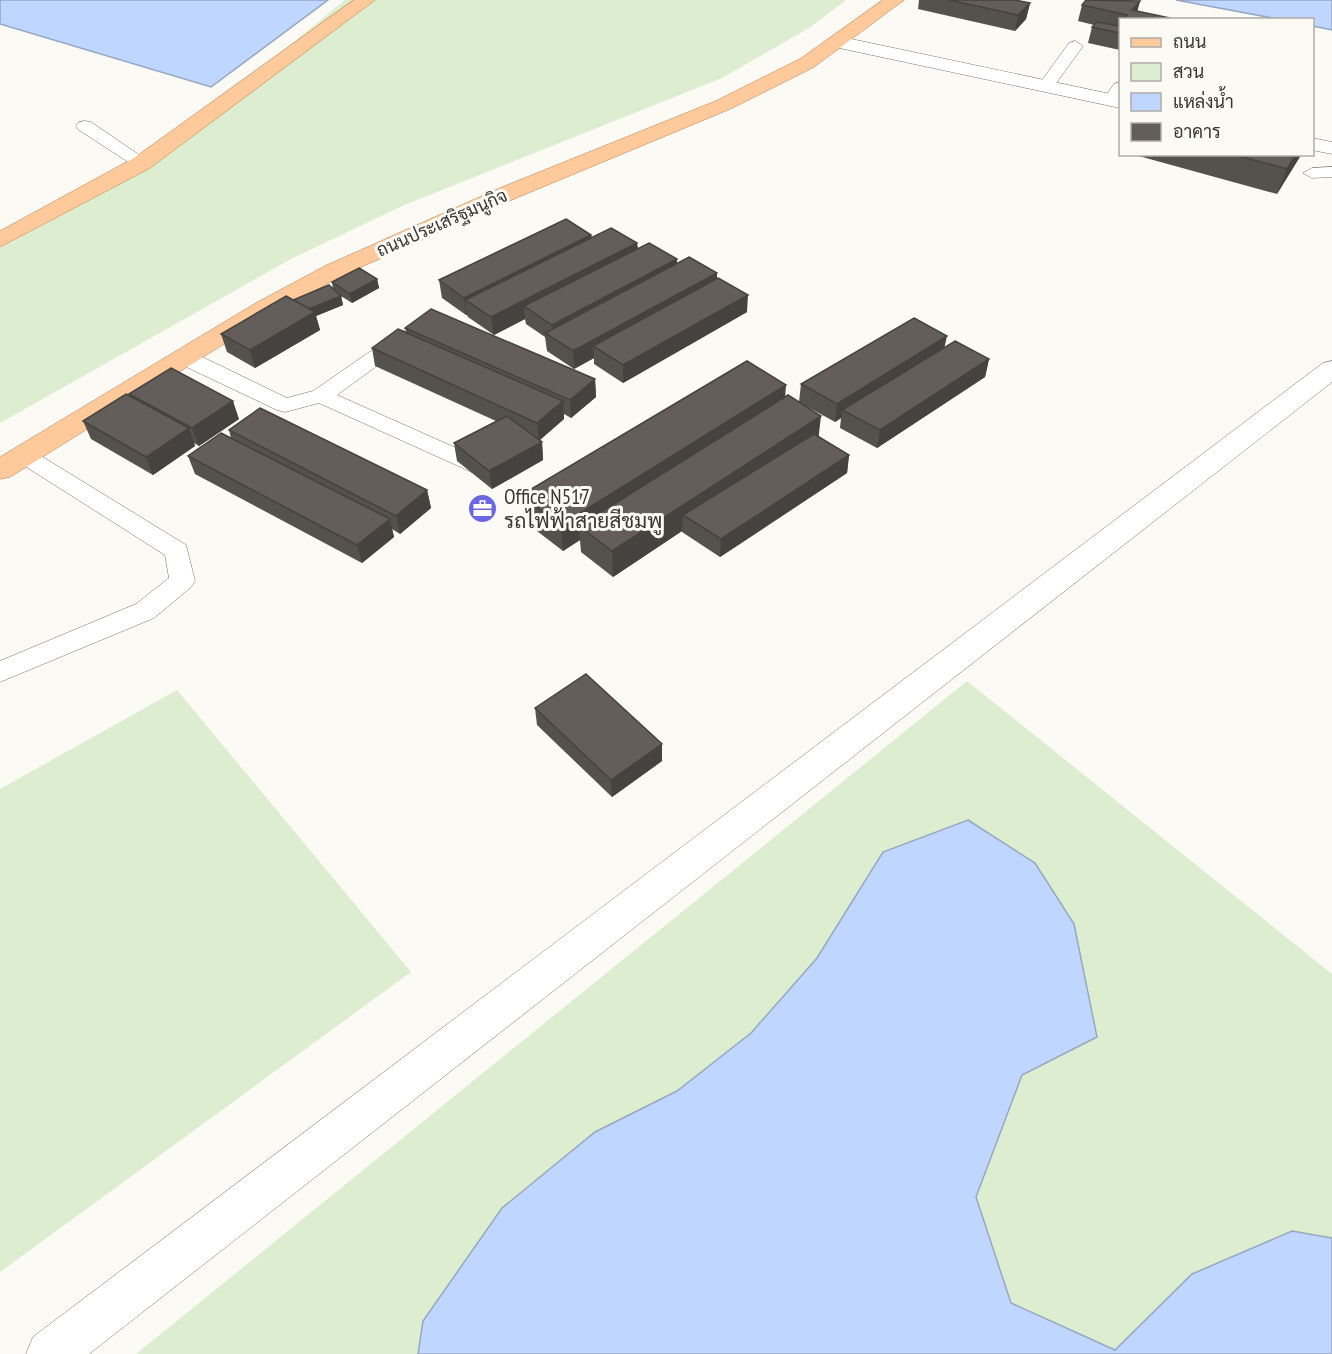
<svg xmlns="http://www.w3.org/2000/svg" width="1332" height="1354" font-family="'PT Sans Narrow',Sarabun,sans-serif">
<style>
.green{fill:#ddeed0}
.water{fill:#bfd7ff;stroke:#96a7c2;stroke-width:1.5}
.lines{fill:none;stroke-linecap:round;stroke-linejoin:round}
.lane-casing{stroke:#75736e;stroke-width:1}
.street-casing{stroke:#75736e;stroke-width:1}
.primary-casing{stroke:#b97f4b;stroke-width:1}
.lane{fill:#fff;fill-rule:evenodd}
.street{fill:#fff;fill-rule:evenodd}
.primary{fill:#ffca9b;fill-rule:evenodd}
.wall{fill:#55514d}
.shaded-wall{fill:#45423f}
.building{fill:#635e5a;stroke:#45423f;stroke-width:1.5}
.labels{text-anchor:middle;stroke-width:6;stroke-linejoin:round;paint-order:stroke}
.far-street-label{font-size:18px;fill:#383734;stroke:#fcfaf4}
.poi-label{font-size:21px;fill:#383734;stroke:#fcfaf4;text-anchor:start}
</style>
<rect width="100%" height="100%" fill="#fcfaf4"/>
<g class="green">
<path d="M345 0H846L809 28 722 78 402 206 291 259 0 423V248L124 181Z"/>
<path d="M967 681 1332 974V1354H136Z"/>
<path d="M177 690 411 972 0 1272V789Z"/>
</g>
<g class="water">
<path d="M0 0H328L211 87 0 24Z"/>
<path d="M1176 0H1332V30L1313 26 1312 20 1278 19Z"/>
<path d="M968 820 1035 863 1074 924 1097 1037 1022 1075 976 1197 1011 1303 1115 1350 1192 1274 1292 1231 1332 1238V1354H418L423 1321 502 1208 595 1132 677 1091 751 1033 817 958 883 852Z"/>
</g>
<g class="lines">
<defs>
<g id="lane">
<path d="M1075 41 1083 46 1052 89H1040L1038 86 1040 83 1069 43Z"/>
<path d="M1120 82V98L1117 104H1105L1103 100 1114 84Z"/>
<path d="M85 121 91 122 151 163 142 168 136 167 79 130 76 126 79 122Z"/>
<path d="M1332 167V177L1312 178 1303 173 1312 168Z"/>
<path d="M404 331 411 333 414 337 411 341 337 395 492 464 496 469 492 474 484 477 476 474 319 403 285 412 277 410 176 362 173 357 176 352H192L287 398 313 391 397 333Z"/>
<path d="M25 448 33 451 186 545 195 581 191 587 154 618 0 682V661L136 604 169 578 165 555 17 461 13 456 17 451Z"/>
</g>
<g id="street">
<path d="M837 36 1120 96V108L830 46 828 42 830 38Z"/>
<path d="M1312 138 1332 142V154L1312 150Z"/>
<path d="M1332 361V382L89 1354H26L33 1337 1323 363Z"/>
</g>
<g id="primary">
<path d="M354 0H375L150 168 0 247V231L134 158Z"/>
<path d="M883 0H904L814 67 730 109 516 198 341 276 274 313 10 477 0 479V457L256 303 325 266 500 188 716 101 800 59Z"/>
</g>
</defs>
<use href="#lane" class="lane-casing"/>
<use href="#street" class="street-casing"/>
<use href="#primary" class="primary-casing"/>
<use href="#lane" class="lane"/>
<use href="#street" class="street"/>
<use href="#primary" class="primary"/>
</g>
<g class="wall">
<path d="M919 0H1015L1030 3 1026 19 1015 31 918 9Z"/>
<path d="M1140 1 1137 11 1170 20H1120V50L1088 43 1092 27 1094 25 1078 21 1082 5Z"/>
<path d="M1136 154H1296L1300 157 1277 194 1135 155Z"/>
<path d="M591 235 592 237 637 243 638 248 677 259V263L717 278 747 312 623 383 594 364V358L574 369 547 351 545 337 526 324 525 319 494 335 468 317 467 315H466L442 298 439 280Z"/>
<path d="M377 279 379 288 352 303 341 296 343 305 316 316 320 330 255 368 227 352 221 334 293 300 333 289 332 282Z"/>
<path d="M405 328 595 379 596 397 571 418 564 414V419L539 440 542 442 543 460 492 489 457 461 454 443 496 421 375 366 372 348 406 332Z"/>
<path d="M944 347 989 359 985 377 877 448 840 428 841 418 835 422 806 406 819 437 849 455 847 473 720 557 682 532V531L613 577 581 552 580 540 563 551 524 521 521 495 785 397 799 402 801 384Z"/>
<path d="M129 394 239 419 199 446 194 443 195 446 153 475 91 439 83 421 130 396Z"/>
<path d="M229 430 427 490 431 508 400 534 392 529 394 537 362 563 195 474 188 456 231 438Z"/>
<path d="M535 708 662 744V761L612 797 537 725Z"/>
</g>
<g class="shaded-wall">
<path d="M1140 1 1136 16 1132 10Z"/>
<path d="M1030 3 1026 19 1015 31 1018 15Z"/>
<path d="M1296 154H1301L1277 194 1287 169Z"/>
<path d="M591 235 592 253 465 300 467 315H466L464 298Z"/>
<path d="M637 243 638 260 524 306 525 319 494 335 491 317Z"/>
<path d="M677 259V276L553 338 552 325Z"/>
<path d="M717 273V291L593 346 594 358 574 369 573 351Z"/>
<path d="M377 279 379 288 352 303 350 294Z"/>
<path d="M748 295 747 312 623 383V365Z"/>
<path d="M341 296 343 305 316 316 320 330 255 368 250 350 305 310Z"/>
<path d="M947 336 943 354 842 410 841 418 835 422 837 404Z"/>
<path d="M989 359 985 377 877 448 880 430Z"/>
<path d="M595 379 596 397 571 418 570 400Z"/>
<path d="M786 385 784 411 579 526 580 540 563 551 561 525Z"/>
<path d="M233 401 239 419 199 446 192 428Z"/>
<path d="M563 401 564 419 539 441 537 423Z"/>
<path d="M821 416 818 442 683 515 682 531 613 577 612 551Z"/>
<path d="M189 428 195 446 153 475 146 457Z"/>
<path d="M542 442 543 460 492 489 489 471Z"/>
<path d="M849 455 847 473 720 557 721 539Z"/>
<path d="M427 490 431 508 400 534 396 516Z"/>
<path d="M390 519 394 537 362 563 357 545Z"/>
<path d="M662 744V761L612 797 611 780Z"/>
</g>
<g class="building">
<path d="M949 0H1015L1030 3 1018 15Z"/>
<path d="M1086 0 1140 1 1132 10 1170 18 1169 20H1124L1127 15 1082 5Z"/>
<path d="M1097 22 1118 26 1120 23V33L1092 27Z"/>
<path d="M1232 154H1296L1287 169Z"/>
<path d="M566 219 591 235 464 298 439 280Z"/>
<path d="M611 228 637 243 491 317 465 300Z"/>
<path d="M649 243 677 259 552 325 524 306Z"/>
<path d="M689 257 717 273 573 351 545 333Z"/>
<path d="M359 268 377 279 350 294 332 282Z"/>
<path d="M718 278 748 295 623 365 593 346Z"/>
<path d="M329 285 341 296 309 309 293 300Z"/>
<path d="M286 296 315 312 250 350 221 334Z"/>
<path d="M431 309 595 379 570 400 405 328Z"/>
<path d="M914 318 947 336 837 404 801 384Z"/>
<path d="M398 329 563 401 537 423 372 348Z"/>
<path d="M955 341 989 359 880 430 842 410Z"/>
<path d="M747 361 786 385 561 525 521 495Z"/>
<path d="M171 368 233 401 192 428 129 394Z"/>
<path d="M126 394 189 428 146 457 83 421Z"/>
<path d="M788 395 821 416 612 551 579 526Z"/>
<path d="M260 408 427 490 396 516 229 430Z"/>
<path d="M507 416 542 442 489 471 454 443Z"/>
<path d="M221 433 390 519 357 545 188 456Z"/>
<path d="M814 434 849 455 721 539 683 515Z"/>
<path d="M586 674 662 744 611 780 535 708Z"/>
</g>
<defs>
<symbol id="office-disc" viewBox="-11 -11 22 22"><circle r="9.5" fill="#6a67e1" stroke="#fcfaf4"/><path d="M-6-3h4V-5.5h4V-3h4V5H-6ZM-1-4.5V-3h2v-1.5ZM-6 0V1H6V0Z" fill="#fff"/></symbol>
</defs>
<g fill-rule="evenodd">
<use href="#office-disc" x="466" y="492" width="33" height="33"/>
</g>
<g class="labels">
<g class="far-street-label">
<text transform="translate(442 223) rotate(-24)" y="6">ถนนประเสริฐมนูกิจ</text>
</g>
<g class="poi-label">
<text x="504" y="504">Office N517<tspan x="504" dy="24">รถไฟฟ้าสายสีชมพู</tspan></text>
</g>
</g>
<rect x="1119" y="18" width="195" height="138" fill="#fcfaf4" stroke="#aeaca7" stroke-width="1.5"/>
<rect x="1131" y="38" width="30" height="9" fill="#ffca9b" stroke="#aeaca7" stroke-width="1.5"/>
<text x="1173" y="48" font-size="18" fill="#383734">ถนน</text>
<rect x="1131" y="63" width="30" height="18" fill="#ddeed0" stroke="#aeaca7" stroke-width="1.5"/>
<text x="1173" y="78" font-size="18" fill="#383734">สวน</text>
<rect x="1131" y="93" width="30" height="18" fill="#bfd7ff" stroke="#aeaca7" stroke-width="1.5"/>
<text x="1173" y="108" font-size="18" fill="#383734">แหล่งน้ำ</text>
<rect x="1131" y="123" width="30" height="18" fill="#635e5a" stroke="#aeaca7" stroke-width="1.5"/>
<text x="1173" y="138" font-size="18" fill="#383734">อาคาร</text>
</svg>
